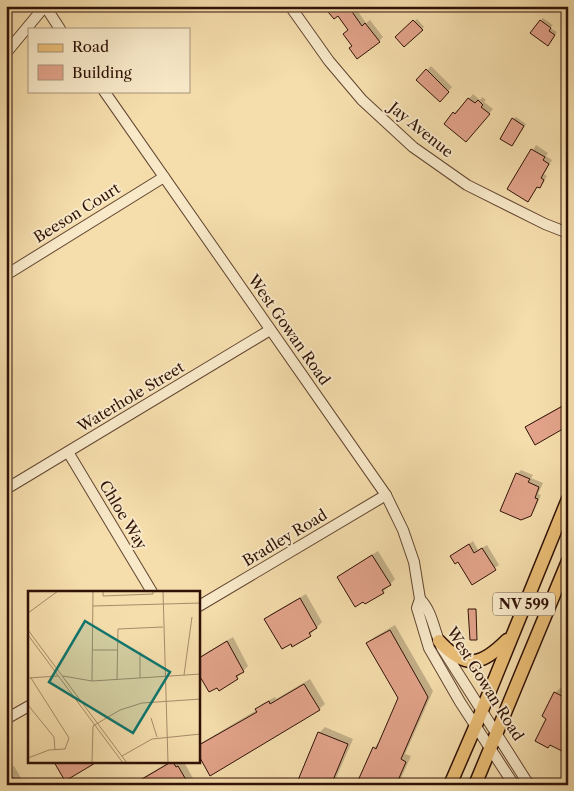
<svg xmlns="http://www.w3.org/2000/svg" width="574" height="791" font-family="'Libre Caslon Text',serif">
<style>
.shadow{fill:#0003}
.building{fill:#e2a38a;stroke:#301207}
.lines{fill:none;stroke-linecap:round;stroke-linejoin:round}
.minor-casing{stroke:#614530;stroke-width:12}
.major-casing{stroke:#301207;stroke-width:15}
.minor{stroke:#f8e9c9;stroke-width:10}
.major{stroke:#eabe76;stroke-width:12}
.labels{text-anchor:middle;stroke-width:4;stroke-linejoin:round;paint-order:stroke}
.shield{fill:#f8e9c9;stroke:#6c5241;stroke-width:1}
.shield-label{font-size:14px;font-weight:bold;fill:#301207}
.street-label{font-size:15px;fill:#301207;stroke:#f8e9c9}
.inset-road{fill:none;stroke:#a68c6a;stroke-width:1}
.view{fill:#0f766e;fill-opacity:0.15;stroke:#0f766e;stroke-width:2.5}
.inset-edge{fill:none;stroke:#301207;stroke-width:2.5}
</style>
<rect width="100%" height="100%" fill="#f5ddac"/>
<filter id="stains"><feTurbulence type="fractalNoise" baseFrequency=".004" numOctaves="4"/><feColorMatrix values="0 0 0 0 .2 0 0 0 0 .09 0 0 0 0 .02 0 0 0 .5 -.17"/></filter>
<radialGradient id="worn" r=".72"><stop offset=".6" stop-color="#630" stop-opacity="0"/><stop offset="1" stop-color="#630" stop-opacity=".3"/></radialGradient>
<g class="shadow">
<path d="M320 6H354L366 23 370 20 383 37 379 41 353 45 349 30 339 15 325 6 321 8Z"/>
<path d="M543 18 553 25 550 28 557 32 550 42 532 33Z"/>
<path d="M417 19 424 27 404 46 396 37Z"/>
<path d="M431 66 452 87 440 101 418 80Z"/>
<path d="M473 94 480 100 482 97 486 100 484 102 493 109 470 137 454 113 458 109 459 111Z"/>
<path d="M516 117 526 124 514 142 513 119Z"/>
<path d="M536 145 548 153 546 156 552 160 544 174 547 176 543 183 539 187 538 186 528 200 509 189Z"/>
<path d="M568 402V424L527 427 531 423Z"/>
<path d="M521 470 533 475 531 478 543 483 538 494 541 495 534 511 530 515 517 474Z"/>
<path d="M473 541 478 550 487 545 499 565 473 583 459 560 452 556Z"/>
<path d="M378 551 395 579 383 592 365 603 339 577 344 572Z"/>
<path d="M306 594 322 622 310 635 266 619 271 614Z"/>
<path d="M471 609H476L477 639 470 610Z"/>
<path d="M395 625 433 691 405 754 411 756 398 785H358L374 748 379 742 400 698 368 643 373 638Z"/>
<path d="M233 637 248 666 237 678 210 691 199 672V657Z"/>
<path d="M310 679 325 704 319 709 211 774 199 754V745L201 743 257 710 262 704 275 697 276 699Z"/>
<path d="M560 688 568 691V753L548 718 555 693Z"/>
<path d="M325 727 353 739 333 785H297L319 733Z"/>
<path d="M169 762H184L195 782 193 785H130Z"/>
<path d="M14 766 25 785H6V771Z"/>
</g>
<g class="building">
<path d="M323 6H348L362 26 365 23 380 42 357 59 349 48 352 46 343 34 348 30 338 16 334 19Z"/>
<path d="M413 20 423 30 404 47 395 37Z"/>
<path d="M540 20 551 28 549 31 555 35 548 46 530 33Z"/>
<path d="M426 69 449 92 440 102 416 80Z"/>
<path d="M468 98 475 103 478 100 483 105 481 107 490 114 466 142 444 124 453 112 455 114Z"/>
<path d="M512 118 524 126 512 146 500 139Z"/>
<path d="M531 149 545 157 543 160 549 164 541 178 544 180 540 188 537 187 528 202 507 189Z"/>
<path d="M568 403V426L535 445 525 427Z"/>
<path d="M516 473 530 479 528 482 539 487 535 498 538 499 531 516 521 520 500 511Z"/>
<path d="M469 544 474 553 482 548 496 570 472 585 458 562 455 564 450 556Z"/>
<path d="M372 555 391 585 382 590 384 593 365 604 363 602 355 607 337 577Z"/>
<path d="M300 598 317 628 309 633 311 636 292 647 291 644 282 649 264 619Z"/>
<path d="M468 609H476L477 640H470Z"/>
<path d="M390 630 428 697 401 759 406 762 396 785H356L373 747 376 749 398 698 366 643Z"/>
<path d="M227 641 244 672 236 676 238 679 219 691 217 688 209 692 199 675V658Z"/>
<path d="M304 684 320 710 210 776 199 756V745L257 712 255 709 269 701 270 704Z"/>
<path d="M554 692 568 699V754L550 745 548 748 535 741 546 719 542 716Z"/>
<path d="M318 732 348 744 331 785H296Z"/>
<path d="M54 762H97L65 781Z"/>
<path d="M171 762H173L176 767 178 766 189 785H132Z"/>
<path d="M6 767 17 785H6Z"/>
</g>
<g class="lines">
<defs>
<g id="minor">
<path d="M290 6 329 61 362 100 413 147 467 185 545 224 568 233"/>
<path d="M6 53 45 6 60 29"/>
<path d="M104 91 386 495 403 530 414 562 420 599 417 608 429 648 460 702 514 785"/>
<path d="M6 275 164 177"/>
<path d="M68 452 152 592"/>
<path d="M6 489 270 330"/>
<path d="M420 599C433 612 434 632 442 648L529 785"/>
<path d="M199 606 386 495"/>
<path d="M6 719 29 706"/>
</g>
<g id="major">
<path d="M439 641C466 670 481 666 507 640"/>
<path d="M450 785 476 725 568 499"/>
<path d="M475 785 568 561"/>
</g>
</defs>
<use href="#minor" class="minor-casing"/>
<use href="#major" class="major-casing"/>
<use href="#minor" class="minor"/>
<use href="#major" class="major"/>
</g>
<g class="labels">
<rect class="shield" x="493" y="592.5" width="62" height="23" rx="4"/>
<g class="shield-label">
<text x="524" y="609">NV 599</text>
</g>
<g class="street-label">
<text transform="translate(421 130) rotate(39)" y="5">Jay Avenue</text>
<text transform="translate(77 213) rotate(-32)" y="5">Beeson Court</text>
<text transform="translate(289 330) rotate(55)" y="5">West Gowan Road</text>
<text transform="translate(131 397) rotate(-31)" y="5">Waterhole Street</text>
<text transform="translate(123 515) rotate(59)" y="5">Chloe Way</text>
<text transform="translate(285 538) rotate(-31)" y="5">Bradley Road</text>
<text transform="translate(485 684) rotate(58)" y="5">West Gowan Road</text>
</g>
</g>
<g transform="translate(28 591)">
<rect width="172" height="172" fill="#f5ddac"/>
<path class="inset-road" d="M75 0V5L125 3V0M135 0 140 172M65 15 173 12M0 22 30 0M0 39 99 172M0 44 95 172M64 59H89M112 61V87M156 84 164 26M35 85 64 90 173 83M0 87 30 85M89 88 90 38 135 36M64 90 65 0M0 114 26 146 27 159M123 127 129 146M94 165 124 148 173 143M0 167 21 159 37 158 41 147 3 87M64 172 65 135 92 119 114 112 173 108"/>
<path class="view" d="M57 30 142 81 105 142 21 91Z"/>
<rect width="172" height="172" class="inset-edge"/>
</g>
<rect width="574" height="791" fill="none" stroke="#f5ddac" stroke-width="25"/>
<rect x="8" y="8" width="559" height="776" fill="none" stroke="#301207" stroke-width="2.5"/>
<rect x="12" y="12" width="549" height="766" fill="none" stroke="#301207"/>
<rect x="28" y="28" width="162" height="65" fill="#f8e9c9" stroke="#a8937b"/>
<rect x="38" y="44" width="25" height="8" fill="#eabe76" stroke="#a8937b"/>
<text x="72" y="52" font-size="15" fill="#301207">Road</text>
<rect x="38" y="65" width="25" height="15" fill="#e2a38a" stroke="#a8937b"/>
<text x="72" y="78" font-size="15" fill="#301207">Building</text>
<rect width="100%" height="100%" filter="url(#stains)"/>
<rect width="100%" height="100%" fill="url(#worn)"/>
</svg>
